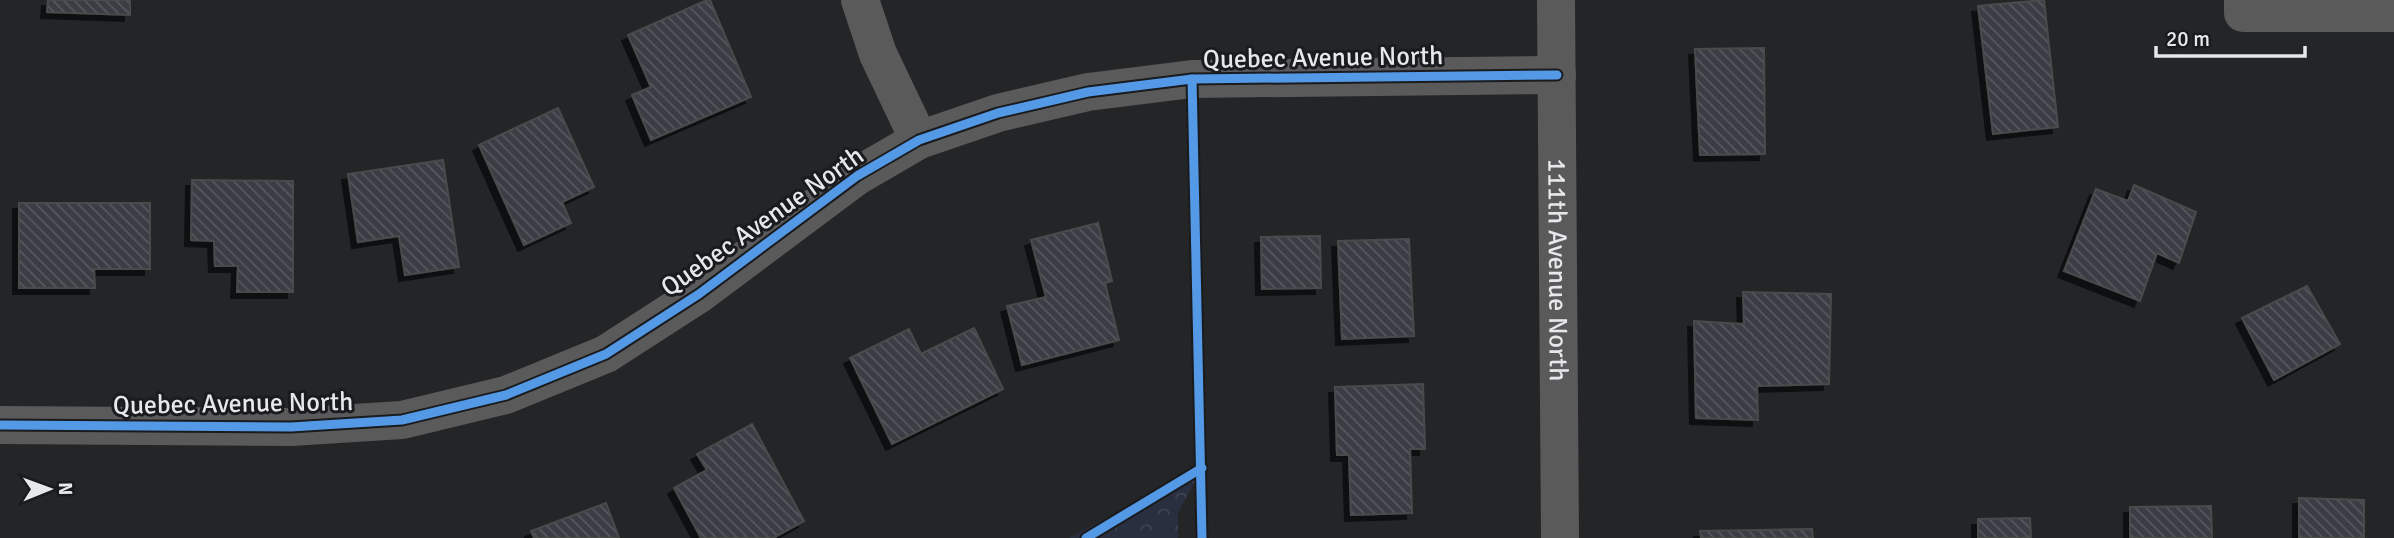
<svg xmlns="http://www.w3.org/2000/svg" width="2394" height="538" font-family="Signika,sans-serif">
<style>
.forest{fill:url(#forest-crowns)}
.building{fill:url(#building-back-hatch);stroke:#4a4b4c;stroke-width:2;filter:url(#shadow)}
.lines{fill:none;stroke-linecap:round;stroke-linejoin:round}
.minor{stroke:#5a5a5b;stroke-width:38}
.cycleway-casing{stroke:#1a1b1e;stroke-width:13}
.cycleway{stroke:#5399e6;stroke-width:9}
.labels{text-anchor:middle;stroke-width:6;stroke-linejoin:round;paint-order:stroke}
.street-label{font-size:26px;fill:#e7e8eb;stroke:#1a1b1e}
</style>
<defs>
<pattern id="forest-crowns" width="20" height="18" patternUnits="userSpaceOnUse" patternTransform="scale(1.75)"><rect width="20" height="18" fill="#292f3f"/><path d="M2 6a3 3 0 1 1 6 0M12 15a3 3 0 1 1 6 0" fill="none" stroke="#3e4352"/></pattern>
<pattern id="building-back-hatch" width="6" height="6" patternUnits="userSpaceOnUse" patternTransform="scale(1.75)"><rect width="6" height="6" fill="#3a3c44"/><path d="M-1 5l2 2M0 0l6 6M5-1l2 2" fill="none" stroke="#56585f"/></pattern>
<filter id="shadow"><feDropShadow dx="-6" dy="6" stdDeviation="0" flood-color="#0009"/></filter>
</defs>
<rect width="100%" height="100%" fill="#242527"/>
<path class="forest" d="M1202 468 1178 513V538H1069Z"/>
<g class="building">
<path d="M48 0H130V15L47 12Z"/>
<path d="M707 0H710L751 97 651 140 632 95 651 87 628 35Z"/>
<path d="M2044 0 2058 127 1993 134 1978 6Z"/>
<path d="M1764 48 1765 154 1700 155 1695 49Z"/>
<path d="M558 108 594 187 562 202 571 223 524 245 479 145Z"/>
<path d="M443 160 459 267 405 275 399 236 358 242 348 174Z"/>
<path d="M192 180 293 181V292H237L238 266H215L214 241 191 240Z"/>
<path d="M2134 185 2196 212 2179 263 2157 253 2140 301 2064 271 2096 189 2128 201Z"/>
<path d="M19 203H150V269H94L95 288H19Z"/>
<path d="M1098 223 1112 281 1105 283 1119 340 1022 365 1007 306 1046 297 1031 240Z"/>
<path d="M1320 236 1321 288 1262 289 1261 237Z"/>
<path d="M1409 239 1414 336 1342 339 1338 241Z"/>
<path d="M2307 286 2340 344 2274 380 2242 318Z"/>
<path d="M1743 292 1831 294 1829 384 1757 386 1758 420 1696 418 1694 321 1744 324Z"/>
<path d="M974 328 1003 389 892 444 850 358 909 329 921 354Z"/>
<path d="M1423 384 1425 449H1410L1412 513 1351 515 1349 455H1337L1335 387Z"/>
<path d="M752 424 804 521 773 538H701L674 488 707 470 697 454Z"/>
<path d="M2299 498 2364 500V538H2299Z"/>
<path d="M606 503 619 538H534L531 531Z"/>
<path d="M2211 506 2212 538H2130V507Z"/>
<path d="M2030 518 2031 538H1978V519Z"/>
<path d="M1812 529 1813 538H1701L1700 531Z"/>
</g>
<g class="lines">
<g class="minor">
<path d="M860 0 878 54 919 140"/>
<path id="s1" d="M1556 0 1560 538"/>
<path d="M2243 0V13H2394"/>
<path d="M0 425 291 427 402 420 506 395 606 354 699 294 857 176 919 140 998 113 1088 92 1192 79 1557 75"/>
</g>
<defs>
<g id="cycleway">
<path d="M1192 79 1202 538"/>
<path d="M0 425 291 427 402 420 506 395 606 354 699 294 857 176 919 140 998 113 1088 92 1192 79 1557 75"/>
<path d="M1086 538 1202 468"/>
</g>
</defs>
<use href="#cycleway" class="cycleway-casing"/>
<use href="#cycleway" class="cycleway"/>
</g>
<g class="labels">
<g class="street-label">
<text transform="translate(1323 57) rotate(-1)" y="9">Quebec Avenue North</text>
<text transform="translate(762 221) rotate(-35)" y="9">Quebec Avenue North</text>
<text dy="9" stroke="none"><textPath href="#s1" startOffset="270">111th Avenue North</textPath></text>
<text transform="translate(233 403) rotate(-1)" y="9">Quebec Avenue North</text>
</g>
</g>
<g transform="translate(49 489) rotate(89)" stroke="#1a1b1e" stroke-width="5" paint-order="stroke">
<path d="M0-5L12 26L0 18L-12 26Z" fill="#e7e8eb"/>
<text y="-10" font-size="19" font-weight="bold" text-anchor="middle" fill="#e7e8eb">N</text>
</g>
<path d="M2156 46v10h149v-10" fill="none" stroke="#e7e8eb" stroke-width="3.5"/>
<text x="2166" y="46" font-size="21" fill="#e7e8eb" stroke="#1a1b1e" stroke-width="5" paint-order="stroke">20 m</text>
</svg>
